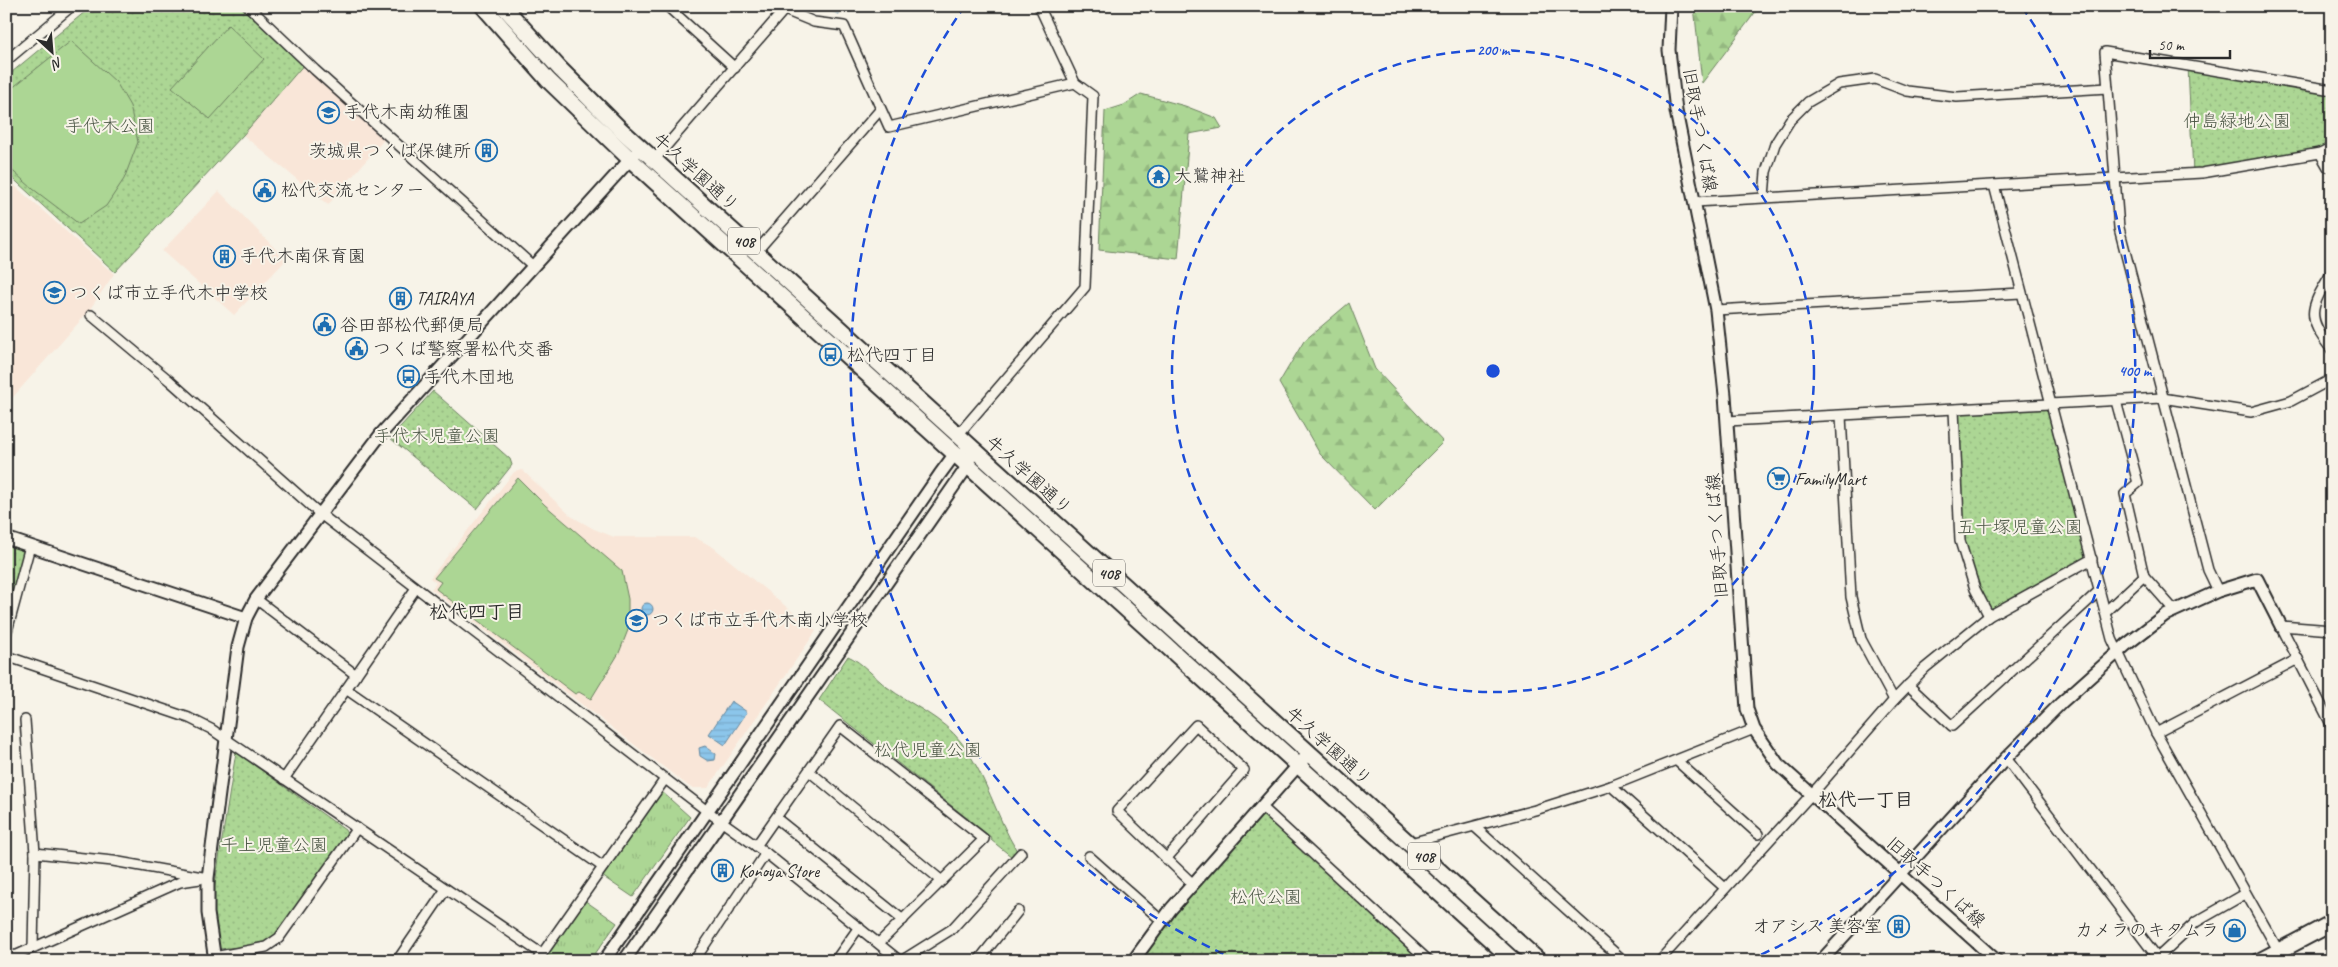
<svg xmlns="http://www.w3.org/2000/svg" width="2338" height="967" font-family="Caveat,'Klee One',sans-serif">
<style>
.built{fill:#f9e6d8}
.grass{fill:url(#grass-tufts);stroke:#6c8060}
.forest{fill:url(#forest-firs);stroke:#6c8060}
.park{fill:url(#park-dots);stroke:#6c8060}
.pitch{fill:#acd694;stroke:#6c8060}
.water{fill:url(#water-rules);stroke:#65889e}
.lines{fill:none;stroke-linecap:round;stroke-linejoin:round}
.minor-casing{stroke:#2b2b2b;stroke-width:12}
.tertiary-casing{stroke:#2b2b2b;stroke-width:15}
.primary-casing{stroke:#2b2b2b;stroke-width:19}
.trunk-casing{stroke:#2b2b2b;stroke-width:19}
.minor{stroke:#f7f3e8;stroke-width:9}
.tertiary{stroke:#f7f3e8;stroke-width:11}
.primary{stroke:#f7f3e8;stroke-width:15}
.trunk{stroke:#f7f3e8;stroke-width:15}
.ring{fill:none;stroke:#1d4ed8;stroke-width:2.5;stroke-dasharray:9 6}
.labels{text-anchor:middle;stroke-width:4;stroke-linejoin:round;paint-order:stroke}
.shield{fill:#f7f3e8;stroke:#686764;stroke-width:1}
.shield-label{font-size:16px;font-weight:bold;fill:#2b2b2b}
.poi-label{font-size:18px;fill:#2b2b2b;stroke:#f7f3e8;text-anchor:start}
.park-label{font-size:18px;fill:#4b5645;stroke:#f7f3e8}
.street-label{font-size:18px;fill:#2b2b2b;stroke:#f7f3e8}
.neighbourhood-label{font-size:19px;font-weight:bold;fill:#2b2b2b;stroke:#f7f3e8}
.centre{fill:#1d4ed8;stroke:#f7f3e8;stroke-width:2.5}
.ring-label{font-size:15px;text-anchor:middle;font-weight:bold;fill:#1d4ed8;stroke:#f7f3e8;stroke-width:4;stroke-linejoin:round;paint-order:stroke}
</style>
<defs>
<pattern id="grass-tufts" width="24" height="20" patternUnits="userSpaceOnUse" patternTransform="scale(1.25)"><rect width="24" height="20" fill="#acd694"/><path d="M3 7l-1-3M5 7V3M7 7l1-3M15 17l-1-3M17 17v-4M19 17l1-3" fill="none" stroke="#94b880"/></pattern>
<pattern id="forest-firs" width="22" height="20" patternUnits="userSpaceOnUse" patternTransform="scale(1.25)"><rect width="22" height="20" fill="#acd694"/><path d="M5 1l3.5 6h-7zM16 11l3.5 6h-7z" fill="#94b880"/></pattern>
<pattern id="park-dots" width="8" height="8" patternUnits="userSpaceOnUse" patternTransform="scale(1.25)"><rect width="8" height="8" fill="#acd694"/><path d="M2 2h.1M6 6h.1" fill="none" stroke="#94b880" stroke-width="1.8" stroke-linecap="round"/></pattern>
<pattern id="water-rules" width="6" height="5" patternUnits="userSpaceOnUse" patternTransform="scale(1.25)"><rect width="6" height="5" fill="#8cc6eb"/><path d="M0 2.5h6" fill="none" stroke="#79aaca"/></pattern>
</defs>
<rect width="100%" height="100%" fill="#f7f3e8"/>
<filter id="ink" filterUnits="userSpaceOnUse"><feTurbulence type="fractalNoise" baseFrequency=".02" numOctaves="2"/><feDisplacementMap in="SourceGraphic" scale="10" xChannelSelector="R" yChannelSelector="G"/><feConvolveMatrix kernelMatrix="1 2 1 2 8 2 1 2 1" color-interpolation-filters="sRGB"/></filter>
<g filter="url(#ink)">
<g class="built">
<path d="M306 62 388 135 328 205 243 135Z"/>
<path d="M6 178 114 274 88 312 6 405Z"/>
<path d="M219 191 286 260 234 315 162 251Z"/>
<path d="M522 470 571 516 594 529 614 537H694L713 547 816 631 708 788H691L431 589 436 583 430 578 514 472Z"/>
</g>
<g class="grass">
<path d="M661 791 690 817 633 897 602 876Z"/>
<path d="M584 900 617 923 590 961H542Z"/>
</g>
<g class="forest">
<path d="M1694 6H1760L1702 83Z"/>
<path d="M1141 94 1185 106 1216 118 1222 128 1189 134 1178 259 1099 250 1105 111 1124 105Z"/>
<path d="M1349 303 1375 369 1443 442 1375 510 1320 454 1279 383 1304 341Z"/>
</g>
<g class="park">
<path d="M92 6H242L306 62 243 135 115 272 6 172V77Z"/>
<path d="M2188 66 2332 90V147L2193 174Z"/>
<path d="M433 391 510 459 512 465 477 509 390 438Z"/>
<path d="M2051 404 2092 559 1989 616 1965 563 1954 410Z"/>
<path d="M6 542 28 549 6 621Z"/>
<path d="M848 656C862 662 875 678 887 687 911 705 943 718 961 742 986 774 996 817 1017 851L1012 857 991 840 992 838 819 700Z"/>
<path d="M236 752 345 830 347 834 276 937 260 945 219 949 212 903Z"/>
<path d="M1262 807 1429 961H1133Z"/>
</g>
<g class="pitch">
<path d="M228 25 264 59 210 119 172 87Z"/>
<path d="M71 41 116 82 130 106 138 142 124 179 106 206 79 224 33 189 6 165V93Z"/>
<path d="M518 478 545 505 622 571 628 599V630L619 653 591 699 579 692 575 694 436 589 441 582 434 578Z"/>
</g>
<g class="water">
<path d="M814 6H842L839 14Z"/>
<circle cx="647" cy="609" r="6"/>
<path d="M731 701 747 712 725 745 709 734Z"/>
<path d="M705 746 716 754 715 760 708 761 700 756 699 748Z"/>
</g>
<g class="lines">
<defs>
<g id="minor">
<path d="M248 6 315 70 533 266"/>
<path d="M667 6 735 68"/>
<path d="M775 6 814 22 844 26 889 127 1075 83"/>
<path d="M6 61 72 6"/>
<path d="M2320 153 2328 167 2332 169"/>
<path d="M654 160 784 10"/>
<path d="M1994 185 2112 639 2156 733 2278 950"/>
<path d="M1764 197 1766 172 1775 144 1790 120 1808 102 1839 84 1875 79 1907 91 1957 97 2108 88"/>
<path d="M1695 202 2202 173 2320 153 2332 147"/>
<path d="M756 252 880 110"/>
<path d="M2332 272C2311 308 2304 315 2332 350"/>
<path d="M1716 310 2021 293"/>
<path d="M91 315 170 381 319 513 707 811 766 853 900 961"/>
<path d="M2116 401 2138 483 2125 494 2144 576 2174 610"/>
<path d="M1954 410 1960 541 1975 589 1989 616"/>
<path d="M1841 416 1851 597 1861 639 1894 700"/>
<path d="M1727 421 2162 398 2251 412 2291 401 2332 379"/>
<path d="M957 436 1085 287 1093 96 1075 83 1039 6"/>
<path d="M2218 591 2208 570 2119 228 2105 52 2332 90"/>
<path d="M256 599 356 675"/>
<path d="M2105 612 2144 576"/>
<path d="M2281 626 2332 726"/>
<path d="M2281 626 2332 630"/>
<path d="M6 635 30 546"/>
<path d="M6 656 189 718 211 729 542 954"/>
<path d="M1908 685 1952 726 2099 591"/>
<path d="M346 689 603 867"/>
<path d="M25 720 35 853"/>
<path d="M2156 733 2298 659"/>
<path d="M2006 758 2157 957"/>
<path d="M1677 761 1758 834"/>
<path d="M809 771 942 881"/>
<path d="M284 779 416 588"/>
<path d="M1611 786 1725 888"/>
<path d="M1262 807 1429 961"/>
<path d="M776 818 903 920"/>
<path d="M1475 827 1624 961"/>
<path d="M1410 843 1535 810 1611 786 1754 729"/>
<path d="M756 846 840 726 984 839 879 943"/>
<path d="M1089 856 1162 921"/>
<path d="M1166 859 1244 770 1196 725 1117 811 1193 884"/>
<path d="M33 947 35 853 113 861 208 878"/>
<path d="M6 956 17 955 180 882 200 879"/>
<path d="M214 957 266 947 279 938 357 828"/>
<path d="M397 961 446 889"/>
<path d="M537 961 665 779"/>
<path d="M694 961 766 853"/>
<path d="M835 961 859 927"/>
<path d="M901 961 952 929 1021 853"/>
<path d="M978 961 1018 911"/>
<path d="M1659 961 1819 786 1894 700 1925 668 1989 616 2092 559"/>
<path d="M2154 961 2196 922 2245 894"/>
</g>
<g id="tertiary">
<path d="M1671 6 1669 50 1676 111 1716 310 1725 395 1747 709 1754 729 1778 764 1997 961"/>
<path d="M6 538 246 618"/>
<path d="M215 961 208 913V878L238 647 246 618 256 599 381 434 635 154"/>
<path d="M604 961 940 474 954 455 961 453"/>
<path d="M624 961 967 467 973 449"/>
<path d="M1133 961 1171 909 1309 753"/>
<path d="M1821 961 2006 758 2061 703 2126 645 2165 615 2218 591 2257 579 2281 626"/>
</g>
<path id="primary" d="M2260 961 2332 923"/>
<g id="trunk">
<path d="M483 6 548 80 630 159 1514 961"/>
<path d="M503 6 560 69 620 129 1539 961"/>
</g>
</defs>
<use href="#minor" class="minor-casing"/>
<use href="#tertiary" class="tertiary-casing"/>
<use href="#primary" class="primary-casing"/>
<use href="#trunk" class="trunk-casing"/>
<use href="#minor" class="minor"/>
<use href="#tertiary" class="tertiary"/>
<use href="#primary" class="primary"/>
<use href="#trunk" class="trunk"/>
</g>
</g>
<g class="ring">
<circle cx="1493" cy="371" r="321"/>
<path d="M1237 960A642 642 0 0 1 964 7M2022 7A642 642 0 0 1 1749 960"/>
</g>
<defs>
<symbol id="school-ring" viewBox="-11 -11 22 22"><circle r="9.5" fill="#f7f3e8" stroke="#1f6fb2" stroke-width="1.5"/><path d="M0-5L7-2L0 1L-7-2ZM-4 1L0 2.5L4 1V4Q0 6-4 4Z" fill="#1f6fb2"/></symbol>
<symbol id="building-ring" viewBox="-11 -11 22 22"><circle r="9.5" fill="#f7f3e8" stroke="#1f6fb2" stroke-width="1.5"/><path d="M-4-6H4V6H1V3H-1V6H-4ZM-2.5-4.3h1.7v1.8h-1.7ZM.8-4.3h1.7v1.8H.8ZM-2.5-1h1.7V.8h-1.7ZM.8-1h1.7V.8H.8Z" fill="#1f6fb2"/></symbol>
<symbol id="temple-ring" viewBox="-11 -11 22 22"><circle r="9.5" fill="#f7f3e8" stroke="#1f6fb2" stroke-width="1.5"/><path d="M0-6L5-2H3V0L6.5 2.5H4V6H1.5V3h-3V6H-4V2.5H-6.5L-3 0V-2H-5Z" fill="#1f6fb2"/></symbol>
<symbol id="civic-ring" viewBox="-11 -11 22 22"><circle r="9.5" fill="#f7f3e8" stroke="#1f6fb2" stroke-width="1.5"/><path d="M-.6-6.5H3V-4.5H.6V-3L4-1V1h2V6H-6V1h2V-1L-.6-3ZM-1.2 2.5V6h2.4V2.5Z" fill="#1f6fb2"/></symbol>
<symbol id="bus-ring" viewBox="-11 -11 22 22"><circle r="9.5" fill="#f7f3e8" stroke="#1f6fb2" stroke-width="1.5"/><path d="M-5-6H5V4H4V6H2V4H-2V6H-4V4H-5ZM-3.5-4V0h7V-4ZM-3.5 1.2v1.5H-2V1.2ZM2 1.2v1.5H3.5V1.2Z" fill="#1f6fb2"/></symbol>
<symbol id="supermarket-ring" viewBox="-11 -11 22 22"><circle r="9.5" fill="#f7f3e8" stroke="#1f6fb2" stroke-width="1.5"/><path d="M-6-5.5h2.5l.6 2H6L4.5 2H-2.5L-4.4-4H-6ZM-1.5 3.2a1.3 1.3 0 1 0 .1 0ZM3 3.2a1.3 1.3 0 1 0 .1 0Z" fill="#1f6fb2"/></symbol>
<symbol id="shop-ring" viewBox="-11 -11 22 22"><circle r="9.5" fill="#f7f3e8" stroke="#1f6fb2" stroke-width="1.5"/><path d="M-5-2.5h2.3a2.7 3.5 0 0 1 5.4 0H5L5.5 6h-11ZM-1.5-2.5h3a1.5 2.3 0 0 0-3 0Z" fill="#1f6fb2"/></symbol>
</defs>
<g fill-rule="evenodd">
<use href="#school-ring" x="316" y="100" width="25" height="25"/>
<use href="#building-ring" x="474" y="138" width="25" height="25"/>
<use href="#temple-ring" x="1146" y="164" width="25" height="25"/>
<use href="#civic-ring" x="252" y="178" width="25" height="25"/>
<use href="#building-ring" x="212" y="244" width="25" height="25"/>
<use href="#school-ring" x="42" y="280" width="25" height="25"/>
<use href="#building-ring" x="388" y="286" width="25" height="25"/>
<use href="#civic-ring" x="312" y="312" width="25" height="25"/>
<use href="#civic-ring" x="344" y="336" width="25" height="25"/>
<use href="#bus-ring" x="818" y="342" width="25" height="25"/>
<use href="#bus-ring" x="396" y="364" width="25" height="25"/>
<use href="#supermarket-ring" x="1766" y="466" width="25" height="25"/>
<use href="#school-ring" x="624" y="608" width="25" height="25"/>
<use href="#building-ring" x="710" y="858" width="25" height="25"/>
<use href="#building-ring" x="1886" y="914" width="25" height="25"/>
<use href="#shop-ring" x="2222" y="918" width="25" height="25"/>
</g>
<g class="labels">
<g class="shield">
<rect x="728" y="227.5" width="32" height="27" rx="4"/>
<rect x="1093" y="559.5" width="32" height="27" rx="4"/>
<rect x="1408" y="842.5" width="32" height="27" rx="4"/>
</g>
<g class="shield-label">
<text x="744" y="247">408</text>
<text x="1109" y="579">408</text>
<text x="1424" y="862">408</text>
</g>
<g class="poi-label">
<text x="344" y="118">手代木南幼稚園</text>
<text x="471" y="157" text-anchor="end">茨城県つくば保健所</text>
<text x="1174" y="182">大鷲神社</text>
<text x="281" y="196">松代交流センター</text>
<text x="240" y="262">手代木南保育園</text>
<text x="70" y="299">つくば市立手代木中学校</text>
<text x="416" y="304">TAIRAYA</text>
<text x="340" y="331">谷田部松代郵便局</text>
<text x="373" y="355">つくば警察署松代交番</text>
<text x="847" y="361">松代四丁目</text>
<text x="424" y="383">手代木団地</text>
<text x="1795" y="485">FamilyMart</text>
<text x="652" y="626">つくば市立手代木南小学校</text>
<text x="739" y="877">Konoya Store</text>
<text x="1882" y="932" text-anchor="end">オアシス 美容室</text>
<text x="2219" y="936" text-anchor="end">カメラのキタムラ</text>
</g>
<g class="park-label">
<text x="2237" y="127">仲島緑地公園</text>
<text x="110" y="132">手代木公園</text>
<text x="437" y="442">手代木児童公園</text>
<text x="2020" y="533">五十塚児童公園</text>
<text x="928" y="756">松代児童公園</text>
<text x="274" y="851">千上児童公園</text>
<text x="1266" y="903">松代公園</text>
</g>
<g class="street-label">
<text transform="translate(1700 130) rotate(80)" y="6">旧取手つくば線</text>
<text transform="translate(696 172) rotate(42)" y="6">牛久学園通り</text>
<text transform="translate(1029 475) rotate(42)" y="6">牛久学園通り</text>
<text transform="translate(1717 536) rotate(-94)" y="6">旧取手つくば線</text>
<text transform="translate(1329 746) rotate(42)" y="6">牛久学園通り</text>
<text transform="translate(1936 882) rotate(42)" y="6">旧取手つくば線</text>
</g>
<g class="neighbourhood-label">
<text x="477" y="618">松代四丁目</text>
<text x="1866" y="806">松代一丁目</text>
</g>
</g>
<circle cx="1493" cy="371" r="8" class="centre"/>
<g class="ring-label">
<text x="1493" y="55">200 m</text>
<text x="2135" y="376">400 m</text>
</g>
<rect width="2338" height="967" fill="none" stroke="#f7f3e8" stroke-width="25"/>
<rect x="12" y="12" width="2313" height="942" fill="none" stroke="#2b2b2b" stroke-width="2" filter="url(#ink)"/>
<g transform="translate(52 52) rotate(154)" stroke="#f7f3e8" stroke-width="4" paint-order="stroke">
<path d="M0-4L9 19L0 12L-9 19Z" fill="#2b2b2b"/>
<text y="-8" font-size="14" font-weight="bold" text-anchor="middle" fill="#2b2b2b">N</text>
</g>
<path d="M2150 50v8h80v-8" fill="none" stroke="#2b2b2b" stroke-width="2.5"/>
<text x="2158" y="50" font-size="15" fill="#2b2b2b" stroke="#f7f3e8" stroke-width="4" paint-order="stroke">50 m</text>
</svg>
